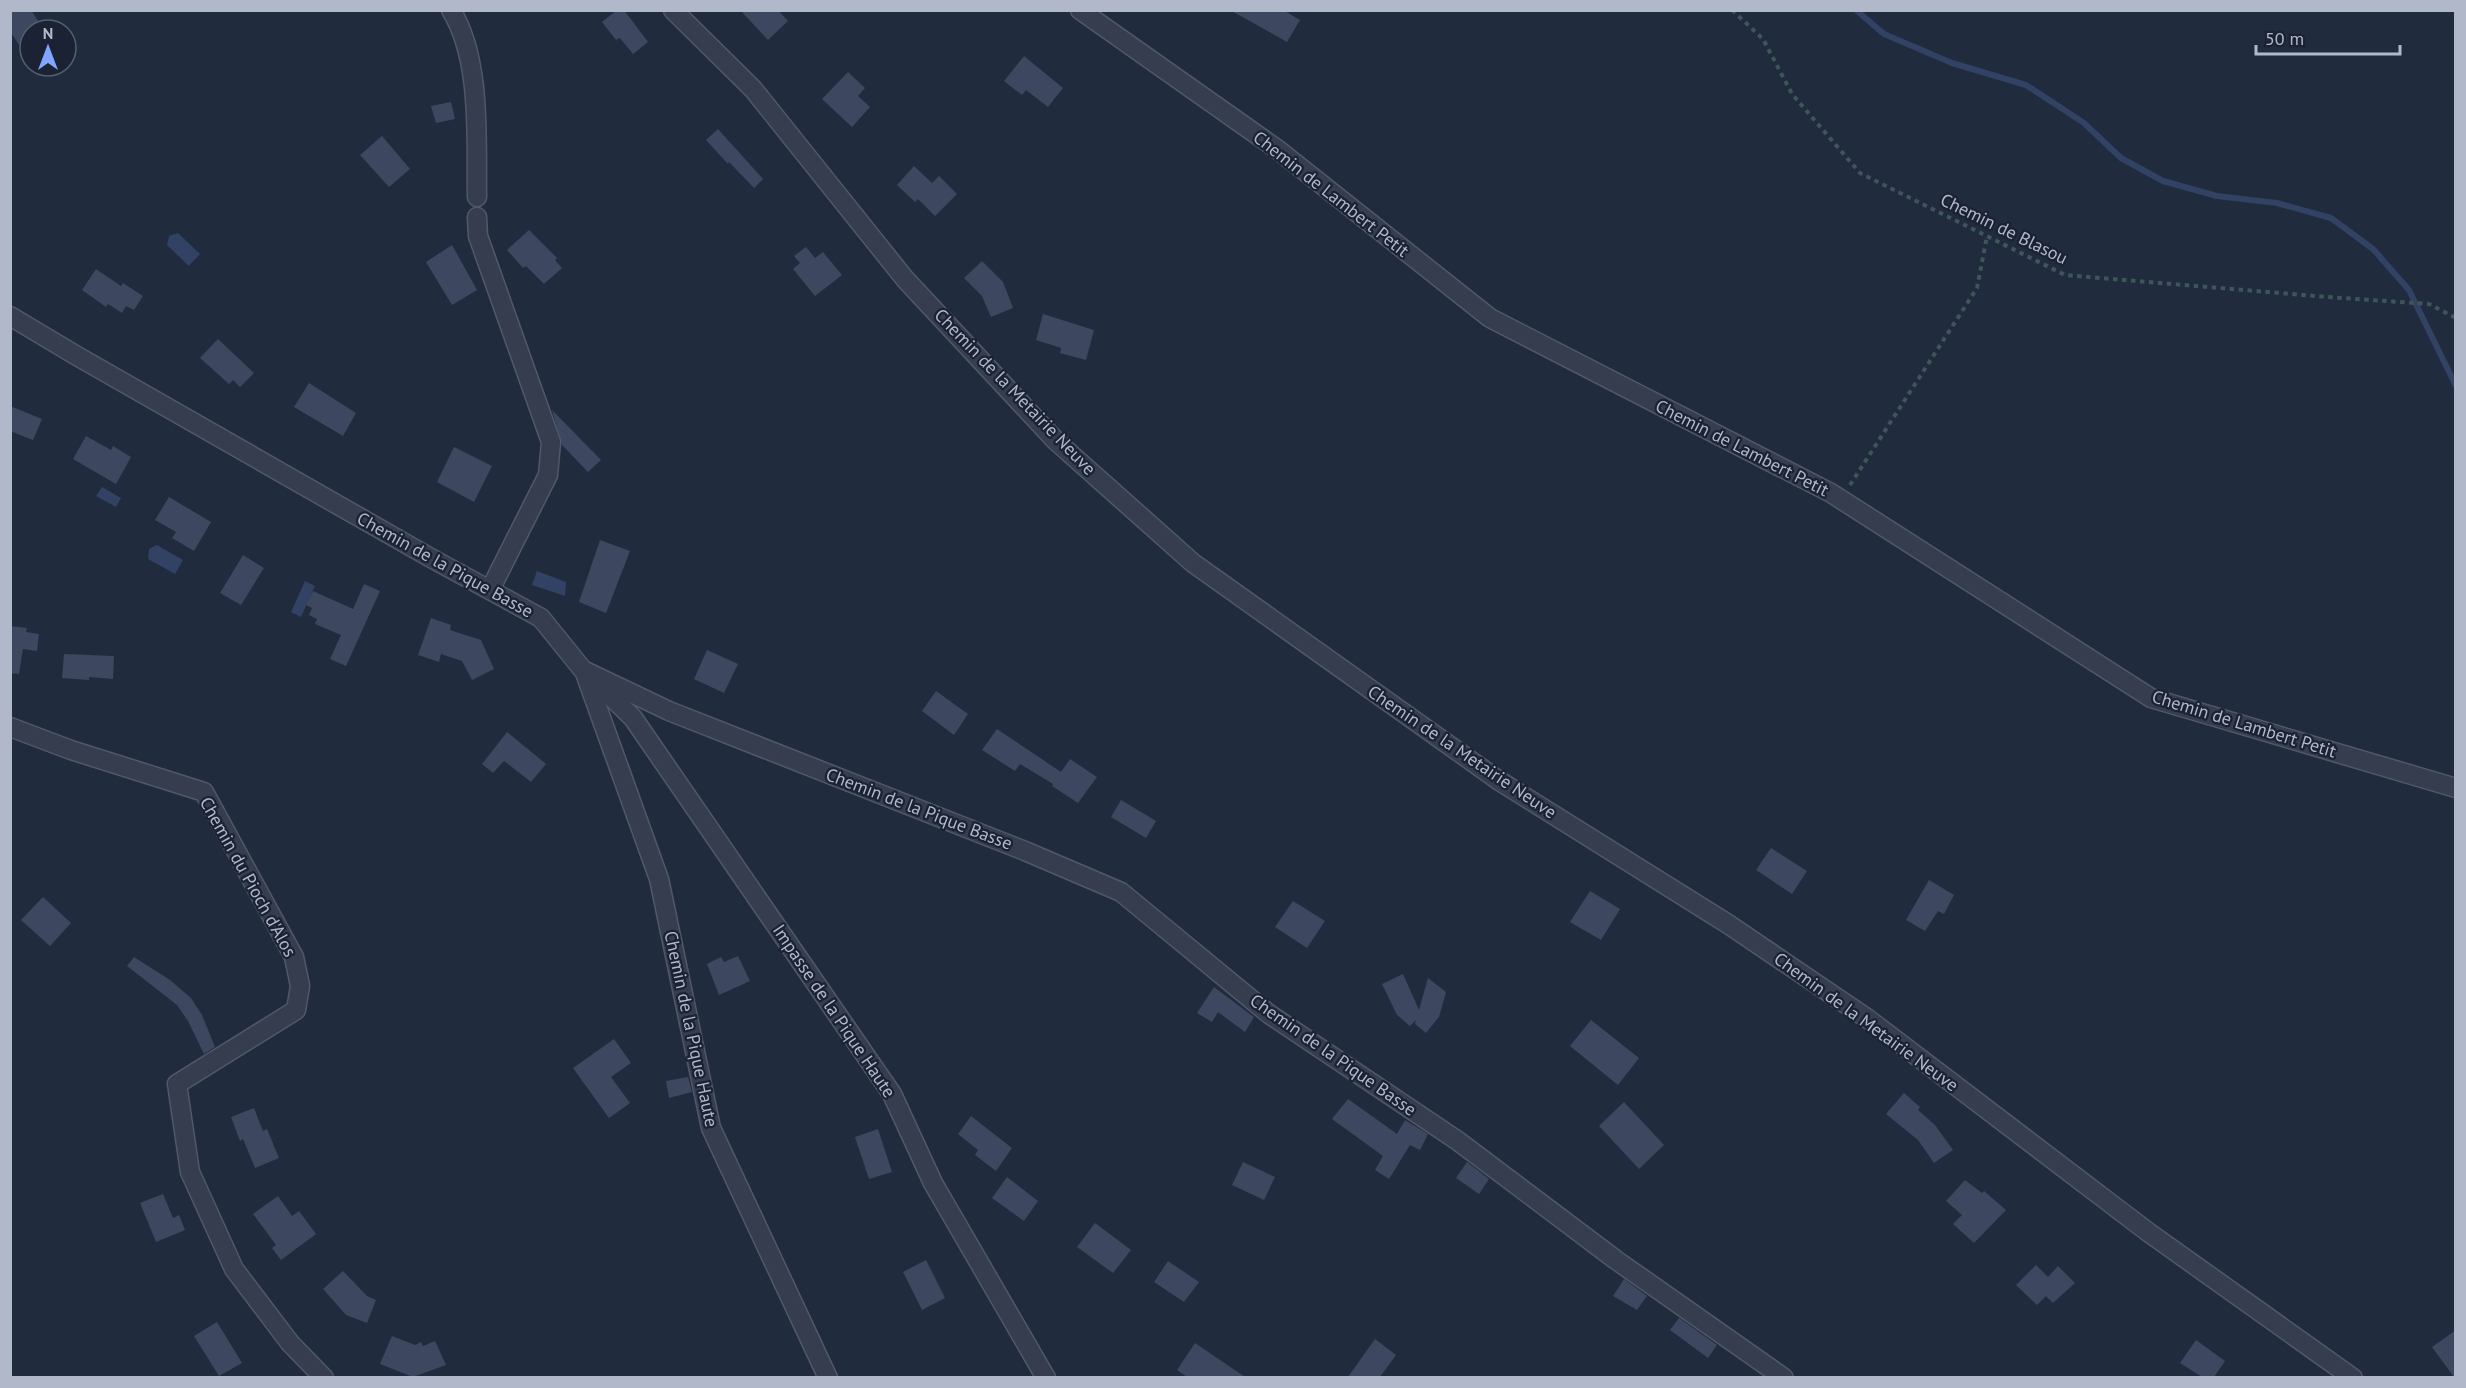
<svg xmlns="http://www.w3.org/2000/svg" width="2466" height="1388" font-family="'PT Sans',sans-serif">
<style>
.water{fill:#324265}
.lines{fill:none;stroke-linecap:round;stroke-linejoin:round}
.stream{stroke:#324265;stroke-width:6}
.building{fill:#3d475f}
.street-casing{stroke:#505869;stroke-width:21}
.path{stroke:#3e5559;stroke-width:4;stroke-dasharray:4.5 4.5;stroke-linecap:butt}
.street{stroke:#353d4e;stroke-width:18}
.labels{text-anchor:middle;stroke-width:4.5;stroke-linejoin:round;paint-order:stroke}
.street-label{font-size:18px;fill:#b1b8c9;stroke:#1a2233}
</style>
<rect width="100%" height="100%" fill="#212b3e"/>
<g class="water">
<path d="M178 233 200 254 189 266 167 245 169 236Z"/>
<path d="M102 487 121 498 116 507 96 496Z"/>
<path d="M157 545 183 560 175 574 148 559 149 549Z"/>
<path d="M537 571 566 582 565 596 532 585Z"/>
<path d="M305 581 315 586 301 617 291 612Z"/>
</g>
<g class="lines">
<path class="stream" d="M1856 10 1884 34 1952 63 2026 85 2084 123 2121 158 2163 181 2217 196 2277 203 2331 218 2373 249 2409 290 2456 386"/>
</g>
<g class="building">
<path d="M10 10H31L44 30H30V62L10 31Z"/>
<path d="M617 10H624L648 42 633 54 620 38 616 40 602 22Z"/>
<path d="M740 10H778L788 21 768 40Z"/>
<path d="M1230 10H1283L1300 20 1287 42Z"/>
<path d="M1024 56 1063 88 1048 107 1026 90 1022 95 1004 81Z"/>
<path d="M848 72 865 88 858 96 870 107 852 127 822 99Z"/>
<path d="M451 102 455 119 436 123 431 106Z"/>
<path d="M718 129 763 179 754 188 729 162 728 164 706 140Z"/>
<path d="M382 136 410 169 389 187 360 155Z"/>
<path d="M914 166 932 183 939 176 957 194 935 216 918 199 915 202 897 185Z"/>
<path d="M529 230 557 258 555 260 562 268 544 284 526 266 523 268 507 250Z"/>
<path d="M452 245 477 290 452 305 426 262Z"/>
<path d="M806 247 815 258 823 252 842 275 815 296 793 269 800 263 794 256Z"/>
<path d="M982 261 1003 282 1013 308 991 317 982 296 964 278Z"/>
<path d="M96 269 121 286 123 283 143 296 134 310 126 306 122 313 108 304 106 307 82 290Z"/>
<path d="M1043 314 1094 330 1086 360 1060 353 1061 348 1036 340Z"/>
<path d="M218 339 254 373 240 387 233 380 229 384 200 358Z"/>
<path d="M309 383 356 413 343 436 294 407Z"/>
<path d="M10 406 42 419 33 440 10 431Z"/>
<path d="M552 410 601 460 588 472 562 445Z"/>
<path d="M86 436 111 450 113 446 131 457 116 484 73 459Z"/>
<path d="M454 447 492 466 474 502 437 482Z"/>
<path d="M169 497 211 522 194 551 172 538 176 532 155 520Z"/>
<path d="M600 540 630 551 606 613 579 602Z"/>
<path d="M243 555 264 568 241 605 220 593Z"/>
<path d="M364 584 380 591 346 666 330 659 341 635 315 624 317 619 309 615 312 608 306 605 313 591 353 609Z"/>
<path d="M431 618 451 625 450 630 481 640 494 669 472 680 462 661 441 654 439 662 418 655Z"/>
<path d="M10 626 27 628 26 632 39 634 37 651 23 649 19 674 10 673Z"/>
<path d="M707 650 738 664 724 693 694 679Z"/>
<path d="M64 654 114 656 113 679 89 677V680L62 678Z"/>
<path d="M936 691 968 714 954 735 922 711Z"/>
<path d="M997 729 1061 772 1070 759 1097 777 1078 803 1052 786 1053 784 1020 764 1015 771 982 750Z"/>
<path d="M507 732 546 764 531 782 504 761 493 773 482 764Z"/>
<path d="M1121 800 1156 821 1146 838 1111 817Z"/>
<path d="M1771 848 1807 871 1792 894 1756 870Z"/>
<path d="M1929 880 1954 895 1944 914 1938 911 1925 931 1906 920Z"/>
<path d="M1590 891 1620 909 1601 940 1570 922Z"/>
<path d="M43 897 71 923 50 946 21 920Z"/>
<path d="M1293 901 1325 921 1307 948 1275 927Z"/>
<path d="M738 956 750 981 719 995 707 964 721 957 724 962Z"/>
<path d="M134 957 170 980 191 998 202 1015 215 1047 204 1054 188 1021 177 1005 127 966Z"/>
<path d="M1403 974 1419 1010 1428 978 1446 992 1439 1017 1426 1033 1415 1024 1416 1020 1410 1026 1397 1015 1382 984Z"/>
<path d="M1214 987 1254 1017 1245 1032 1218 1012 1212 1022 1197 1013Z"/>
<path d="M1591 1020 1639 1058 1618 1085 1570 1046Z"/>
<path d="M614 1039 631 1063 611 1077 630 1103 609 1118 573 1068Z"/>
<path d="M688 1077 692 1092 669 1098 666 1081Z"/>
<path d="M1904 1093 1920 1107 1918 1110 1935 1125 1953 1150 1934 1163 1918 1140 1886 1114Z"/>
<path d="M1348 1099 1397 1134 1405 1120 1428 1134 1420 1150 1410 1145 1389 1179 1375 1170 1383 1156 1332 1119Z"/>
<path d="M1624 1102 1664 1145 1639 1169 1599 1126Z"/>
<path d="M254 1108 263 1131 267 1129 279 1158 255 1168 243 1139 240 1141 231 1117Z"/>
<path d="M971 1116 1012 1148 996 1171 975 1155 978 1150 958 1134Z"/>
<path d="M878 1129 892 1172 869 1179 855 1137Z"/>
<path d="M1243 1162 1275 1177 1264 1200 1232 1185Z"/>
<path d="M1467 1162 1489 1179 1479 1194 1456 1178Z"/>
<path d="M1007 1177 1038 1201 1024 1221 992 1198Z"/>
<path d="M1965 1180 1982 1193 1984 1191 2006 1210 1974 1243 1953 1224 1962 1215 1946 1201Z"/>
<path d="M163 1194 173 1218 179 1215 185 1230 156 1242 140 1203Z"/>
<path d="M278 1196 292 1216 299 1211 316 1234 281 1260 272 1248 276 1245 253 1214Z"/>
<path d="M1095 1223 1131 1250 1113 1273 1077 1247Z"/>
<path d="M926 1260 945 1298 922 1310 903 1272Z"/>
<path d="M1168 1261 1199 1282 1184 1302 1154 1282Z"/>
<path d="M2036 1265 2048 1277 2058 1266 2075 1283 2053 1303 2046 1296 2037 1305 2016 1285Z"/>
<path d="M343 1271 367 1296 376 1300 367 1323 346 1315 323 1289Z"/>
<path d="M1624 1279 1647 1296 1637 1310 1613 1296Z"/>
<path d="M1679 1318 1717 1345 1708 1358 1670 1330Z"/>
<path d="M217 1322 242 1363 219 1376 194 1336Z"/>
<path d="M2456 1330V1377H2454L2432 1347Z"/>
<path d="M392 1336 415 1345 421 1342 423 1346 435 1341 446 1365 413 1377 380 1364Z"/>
<path d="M1375 1339 1396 1355 1380 1377H1348Z"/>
<path d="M2196 1340 2225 1361 2214 1377H2202L2180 1363Z"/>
<path d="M1195 1343 1223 1362 1245 1377H1187L1177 1370Z"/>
</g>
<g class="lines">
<defs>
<g id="street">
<path d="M451 10C482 60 476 140 477 197"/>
<path d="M673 10 753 89 905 279 1056 441 1193 563 1498 780 1728 924 1868 1019 2148 1232 2353 1378"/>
<path d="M1080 10 1277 149 1490 318 1831 493 2151 698 2456 788"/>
<path d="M477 217 478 236 551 442 548 475 490 590"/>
<path d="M10 316 77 356 429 557 541 618 583 670 669 711 1025 851 1121 892 1269 1014 1458 1141 1616 1260 1784 1378"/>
<path d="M586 676 659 879 711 1128 828 1378"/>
<path d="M595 681 633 718 892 1094 933 1183 1046 1378"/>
<path d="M10 727 71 750 204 792 294 957 300 986 296 1010 177 1084 190 1172 234 1269 290 1343 324 1378"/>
</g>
</defs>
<use href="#street" class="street-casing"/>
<g class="path">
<path d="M1732 10 1763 39 1792 94 1860 173 2065 275 2328 297 2429 304 2456 318"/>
<path d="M1850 485 1977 288 1987 236"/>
</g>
<use href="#street" class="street"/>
</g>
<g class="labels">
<g class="street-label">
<text transform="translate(1331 194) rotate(38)" y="6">Chemin de Lambert Petit</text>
<text transform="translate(2004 229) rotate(26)" y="6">Chemin de Blasou</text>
<text transform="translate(1015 392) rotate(46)" y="6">Chemin de la Metairie Neuve</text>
<text transform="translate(1742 448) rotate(27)" y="6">Chemin de Lambert Petit</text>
<text transform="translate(445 565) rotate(29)" y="6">Chemin de la Pique Basse</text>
<text transform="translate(2244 724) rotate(17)" y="6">Chemin de Lambert Petit</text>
<text transform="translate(1462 752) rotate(34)" y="6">Chemin de la Metairie Neuve</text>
<text transform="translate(919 809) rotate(21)" y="6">Chemin de la Pique Basse</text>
<text transform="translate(248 877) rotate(61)" y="6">Chemin du Pioch d'Alos</text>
<text transform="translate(834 1011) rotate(56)" y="6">Impasse de la Pique Haute</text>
<text transform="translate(1866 1022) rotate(36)" y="6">Chemin de la Metairie Neuve</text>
<text transform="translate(691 1029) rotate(78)" y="6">Chemin de la Pique Haute</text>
<text transform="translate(1333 1055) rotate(35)" y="6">Chemin de la Pique Basse</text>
</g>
</g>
<rect width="2466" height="1388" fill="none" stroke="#b1b8c9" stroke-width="24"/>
<g transform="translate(48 48)"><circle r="28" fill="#1a2233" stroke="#565e6f" stroke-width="1.5"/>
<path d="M0-4.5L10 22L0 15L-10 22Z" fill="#80a6ff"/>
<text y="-9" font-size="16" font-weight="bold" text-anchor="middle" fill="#b1b8c9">N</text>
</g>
<path d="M2256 45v9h144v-9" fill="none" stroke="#b1b8c9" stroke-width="3"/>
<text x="2265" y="45" font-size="18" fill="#b1b8c9" stroke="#1a2233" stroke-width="4.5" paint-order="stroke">50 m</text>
</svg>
